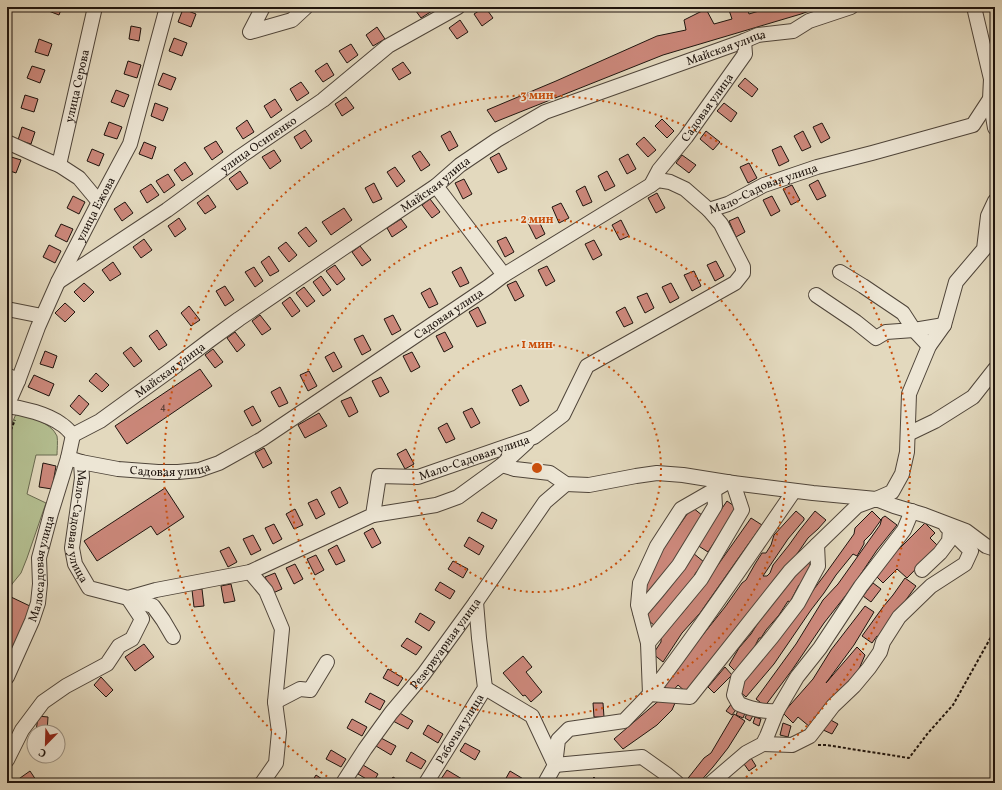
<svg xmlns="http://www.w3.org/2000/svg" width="1002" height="790" font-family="Vollkorn,serif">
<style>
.green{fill:#b4bf91;stroke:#696a50}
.building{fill:#cc887b;stroke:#1e140e}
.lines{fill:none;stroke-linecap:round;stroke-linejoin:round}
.minor-casing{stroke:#4f453a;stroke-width:16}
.path{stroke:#1e140e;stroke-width:2;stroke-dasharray:3 2;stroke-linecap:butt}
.minor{stroke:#ede6d5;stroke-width:14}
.ring{fill:none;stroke:#ca4f0c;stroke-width:2;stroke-dasharray:2 4}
.labels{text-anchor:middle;stroke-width:3;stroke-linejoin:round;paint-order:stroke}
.number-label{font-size:10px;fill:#4a3129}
.street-label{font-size:12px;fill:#1e140e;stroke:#ede6d5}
.centre{fill:#ca4f0c;stroke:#ede6d5;stroke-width:2}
.ring-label{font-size:12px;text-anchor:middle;font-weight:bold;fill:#ca4f0c;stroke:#ede6d5;stroke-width:3;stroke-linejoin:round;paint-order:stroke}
</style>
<rect width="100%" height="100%" fill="#e3d9be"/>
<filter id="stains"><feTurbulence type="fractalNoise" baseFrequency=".005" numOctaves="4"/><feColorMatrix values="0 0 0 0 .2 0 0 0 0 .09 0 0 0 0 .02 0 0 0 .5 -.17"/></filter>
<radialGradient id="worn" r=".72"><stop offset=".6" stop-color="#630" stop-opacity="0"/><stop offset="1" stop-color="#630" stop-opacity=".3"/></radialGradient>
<path class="green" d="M16 414C29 417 51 422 57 436 58 441 57 450 57 455H36L27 494 46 503 27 558 21 573 12 584 7 596V435Z"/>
<g class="building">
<path d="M47 7H62L59 15 46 10Z"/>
<path d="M413 7H429L432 11 421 18Z"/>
<path d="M485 7 493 18 482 26 474 14Z"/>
<path d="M728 7H747L749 14 772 7H820L801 14 663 55 495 122 487 110 556 81 657 36 686 30 684 20 706 9 714 24 732 19Z"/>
<path d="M183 9 196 14 191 27 178 22Z"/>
<path d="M460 20 468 32 457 39 449 28Z"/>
<path d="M131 26 141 28 139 41 129 39Z"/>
<path d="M377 27 385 39 373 46 366 35Z"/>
<path d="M174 38 187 43 182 56 169 51Z"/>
<path d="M39 39 52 44 48 56 35 52Z"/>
<path d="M351 44 358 55 347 63 339 51Z"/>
<path d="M128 61 141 65 137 78 124 74Z"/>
<path d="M403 62 411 73 399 80 392 69Z"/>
<path d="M327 63 334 75 323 82 315 71Z"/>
<path d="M32 66 45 70 40 83 27 78Z"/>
<path d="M163 73 176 78 171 90 158 85Z"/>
<path d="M745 78 758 89 752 97 738 86Z"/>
<path d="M301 82 309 93 297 101 290 89Z"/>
<path d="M116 90 129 95 124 107 111 102Z"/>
<path d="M25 95 38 99 34 112 21 108Z"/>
<path d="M346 97 354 108 342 116 335 104Z"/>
<path d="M275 99 282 110 271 118 264 106Z"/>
<path d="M155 103 168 108 163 121 151 116Z"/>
<path d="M724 103 737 113 731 122 717 111Z"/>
<path d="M662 119 674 131 667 138 655 126Z"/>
<path d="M247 120 254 132 243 139 236 128Z"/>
<path d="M109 122 122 127 117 139 104 135Z"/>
<path d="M822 123 830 138 821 143 813 127Z"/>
<path d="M22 127 35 132 31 144 18 140Z"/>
<path d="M305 130 312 141 301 149 294 137Z"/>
<path d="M450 131 458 146 449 151 441 136Z"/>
<path d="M706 131 720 142 713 150 700 139Z"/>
<path d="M803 131 811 147 802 151 794 136Z"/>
<path d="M644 137 656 150 648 157 636 144Z"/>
<path d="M216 141 223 152 212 160 204 148Z"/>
<path d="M144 142 156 147 152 159 139 154Z"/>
<path d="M781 146 789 161 779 166 772 150Z"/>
<path d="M92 149 104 154 99 166 87 161Z"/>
<path d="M274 150 281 161 270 169 262 157Z"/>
<path d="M420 151 430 165 421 171 412 156Z"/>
<path d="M499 153 507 169 498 173 490 158Z"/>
<path d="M628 154 636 169 627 174 619 159Z"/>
<path d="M682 155 696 165 689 173 676 163Z"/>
<path d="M8 156 21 160 16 173 7 170Z"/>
<path d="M185 162 193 174 182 181 174 170Z"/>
<path d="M749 163 757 178 748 183 740 167Z"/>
<path d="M395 167 405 181 397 187 387 172Z"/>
<path d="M240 171 248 183 237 190 229 179Z"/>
<path d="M607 171 615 186 605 191 598 176Z"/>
<path d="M168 174 175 185 164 193 156 181Z"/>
<path d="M464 179 472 194 463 199 455 183Z"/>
<path d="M818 180 826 196 817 200 809 185Z"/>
<path d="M374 183 382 199 373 203 365 188Z"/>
<path d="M151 184 159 195 147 203 140 191Z"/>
<path d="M792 185 800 200 791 205 783 189Z"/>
<path d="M585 186 592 202 583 206 576 191Z"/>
<path d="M657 193 665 208 656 213 648 198Z"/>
<path d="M208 195 216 207 205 214 197 203Z"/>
<path d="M73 196 85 202 79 214 67 208Z"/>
<path d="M772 196 780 211 771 216 763 200Z"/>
<path d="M430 199 440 212 432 218 422 205Z"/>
<path d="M125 202 133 213 122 221 114 209Z"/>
<path d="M561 203 569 218 559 223 552 207Z"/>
<path d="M344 208 352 220 331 235 322 222Z"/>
<path d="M738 217 745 232 736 237 729 221Z"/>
<path d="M179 218 186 229 175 237 168 226Z"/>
<path d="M401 219 407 227 392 237 387 228Z"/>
<path d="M538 219 545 234 536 239 528 223Z"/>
<path d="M621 220 629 236 620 240 612 225Z"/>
<path d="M61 224 73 229 67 242 55 236Z"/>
<path d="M306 227 317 241 309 247 298 233Z"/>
<path d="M506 237 514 252 505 257 497 241Z"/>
<path d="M144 239 152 250 141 258 133 247Z"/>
<path d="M594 240 602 255 593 260 585 244Z"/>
<path d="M286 242 297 255 289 262 278 248Z"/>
<path d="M49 245 61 251 55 263 43 257Z"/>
<path d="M360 246 371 260 362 266 352 252Z"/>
<path d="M269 256 279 271 270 276 261 262Z"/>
<path d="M716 261 724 276 715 281 707 265Z"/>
<path d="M113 262 121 274 110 281 102 270Z"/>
<path d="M335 265 345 279 337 285 326 271Z"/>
<path d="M547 266 555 281 546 286 538 270Z"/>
<path d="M254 267 263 281 255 287 245 272Z"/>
<path d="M461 267 469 283 460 287 452 272Z"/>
<path d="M694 271 701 286 692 291 684 275Z"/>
<path d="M321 276 331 290 323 296 313 282Z"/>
<path d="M516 281 524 296 515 301 507 285Z"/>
<path d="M84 283 94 292 84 302 74 292Z"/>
<path d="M671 283 679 298 670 303 662 287Z"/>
<path d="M225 286 234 300 225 306 216 291Z"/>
<path d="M304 287 315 301 307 307 296 293Z"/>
<path d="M430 288 438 304 429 308 421 293Z"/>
<path d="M647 293 654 308 645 313 637 297Z"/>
<path d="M290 297 300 311 292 317 282 303Z"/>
<path d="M65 303 75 312 65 322 55 313Z"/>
<path d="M189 306 200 320 191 326 181 313Z"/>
<path d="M478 307 486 323 477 327 469 312Z"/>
<path d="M625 307 633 323 624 327 616 312Z"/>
<path d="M260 315 271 329 262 335 252 321Z"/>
<path d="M393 315 401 330 392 335 384 319Z"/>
<path d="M157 330 167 345 159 350 149 336Z"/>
<path d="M235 332 245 345 237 352 227 338Z"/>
<path d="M445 332 453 347 444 352 436 336Z"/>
<path d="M363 335 371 350 362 355 354 339Z"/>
<path d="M131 347 142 361 134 367 123 353Z"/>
<path d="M213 349 223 362 215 368 205 355Z"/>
<path d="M45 351 57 356 53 368 40 364Z"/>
<path d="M334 352 342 367 333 372 325 357Z"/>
<path d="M412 352 420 367 411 372 403 356Z"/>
<path d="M200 369 212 386 127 444 115 426Z"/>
<path d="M309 371 317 386 308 391 300 375Z"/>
<path d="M96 373 109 385 102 392 89 381Z"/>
<path d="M34 375 54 384 49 396 28 387Z"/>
<path d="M381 377 389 392 380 397 372 381Z"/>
<path d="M521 385 529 401 520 406 512 390Z"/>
<path d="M280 387 288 403 279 407 271 392Z"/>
<path d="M79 395 89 404 80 415 70 406Z"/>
<path d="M351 397 358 412 349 417 341 401Z"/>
<path d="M253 406 261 421 252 426 244 411Z"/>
<path d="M472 408 480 423 471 428 463 412Z"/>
<path d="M319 413 327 426 305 438 298 425Z"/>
<path d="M447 423 455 439 446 443 438 428Z"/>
<path d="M264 448 272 463 263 468 255 453Z"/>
<path d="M406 449 414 464 405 469 397 454Z"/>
<path d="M43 463 56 466 52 489 39 487Z"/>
<path d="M340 487 348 503 339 508 331 492Z"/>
<path d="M165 488 184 517 157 535 151 526 97 561 84 541Z"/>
<path d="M317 499 325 514 316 519 308 503Z"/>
<path d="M727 501 737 508 708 552 697 545Z"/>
<path d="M692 507 703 516 672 564 649 594 643 589 656 559Z"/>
<path d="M295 509 303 525 294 529 286 514Z"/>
<path d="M796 511 804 518V520L788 539 763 576H767L770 573 773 565 789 545 799 531 815 511 826 520 818 529 808 538 790 564 687 693 678 685 671 693 663 685 725 607 742 583 746 580 755 564 762 553H766L771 545 774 535Z"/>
<path d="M872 511 881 520 871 534 864 541V544L857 556 853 554 836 575 824 593 811 610 774 664 746 697 738 690 767 652 826 573 854 534 855 528Z"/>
<path d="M482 512 497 520 492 529 477 521Z"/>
<path d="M885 516 897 525 877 550 850 590 824 623 792 670 765 706 756 699 796 644 823 600 838 584 880 525 882 518Z"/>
<path d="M751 518 762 525 742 553 700 613 682 633 663 662 653 654 661 642V637L684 611 696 596Z"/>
<path d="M925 523 935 533 930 538 938 546 907 578 897 569 883 583 874 574Z"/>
<path d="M274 524 282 539 273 544 265 528Z"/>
<path d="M373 528 381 543 372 548 364 533Z"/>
<path d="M253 535 261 550 251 555 243 539Z"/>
<path d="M469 537 484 546 479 555 464 546Z"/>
<path d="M337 545 345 561 336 565 328 550Z"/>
<path d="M229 547 237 562 228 567 220 551Z"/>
<path d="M693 553 704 562 695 574 694 577 655 626 643 616Z"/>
<path d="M316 555 324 570 315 575 307 559Z"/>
<path d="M453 561 468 569 463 578 448 569Z"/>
<path d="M806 562 813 566 802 583 799 585 790 602 788 601 779 615 766 630 761 638H759L752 652 735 671 729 665 739 648 751 634 761 618Z"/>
<path d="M295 564 303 579 294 584 286 568Z"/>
<path d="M275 573 282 589 273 593 265 577Z"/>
<path d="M905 578 916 586 879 637 877 636 872 643 862 636 883 607 893 595Z"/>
<path d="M440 582 455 591 450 599 435 590Z"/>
<path d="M873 583 881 589 871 602 863 596Z"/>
<path d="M231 584 235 601 224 603 221 586Z"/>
<path d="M202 589 204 606 194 607 192 590Z"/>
<path d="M11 597 32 607 7 661V606Z"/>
<path d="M865 606 874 612 854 645 826 683 857 647 865 655 859 669 810 727 798 717 793 723 783 713 813 679 831 650Z"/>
<path d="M420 613 435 622 429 631 415 622Z"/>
<path d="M407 638 422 647 416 655 401 646Z"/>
<path d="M144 644 154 657 135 671 125 657Z"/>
<path d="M523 656 532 667 526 672 542 692 531 702 525 695 523 696 503 673Z"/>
<path d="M725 667 732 675 714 693 708 687Z"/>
<path d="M388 669 403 678 398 686 383 678Z"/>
<path d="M101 677 113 690 106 697 94 685Z"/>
<path d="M370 693 385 701 380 710 365 702Z"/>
<path d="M662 698 675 703 672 710 657 725 623 749 614 739Z"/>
<path d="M593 703H603L604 717H594Z"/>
<path d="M732 703 738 707 732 715 726 711Z"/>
<path d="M739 708 746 711 743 718 736 715Z"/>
<path d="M748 711 754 714 750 721 745 718Z"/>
<path d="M398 712 413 721 408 729 393 721Z"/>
<path d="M734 714 745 721 728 748 713 767 699 783H686L685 782 704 758 711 753Z"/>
<path d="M38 716 48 717 47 732H36Z"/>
<path d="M755 717 761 719 759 726 753 723Z"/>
<path d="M827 718 838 724 832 734 821 729Z"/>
<path d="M352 719 367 727 362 736 347 728Z"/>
<path d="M783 723 791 726 788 737 780 735Z"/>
<path d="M428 725 443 734 438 743 423 734Z"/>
<path d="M381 738 396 746 391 755 376 746Z"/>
<path d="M465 743 480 751 475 760 460 751Z"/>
<path d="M331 750 346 759 341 767 326 759Z"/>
<path d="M411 752 426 761 421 769 406 761Z"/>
<path d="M751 758 756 766 749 771 744 764Z"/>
<path d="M363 765 378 774 373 783 358 774Z"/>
<path d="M447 770 462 779 459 783H448L441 779Z"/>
<path d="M30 771 38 783H13Z"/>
<path d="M510 771 525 780 523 783H509L505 780Z"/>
<path d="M316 775 328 783H311Z"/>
<path d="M393 777 403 783H389Z"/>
<path d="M594 777 599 783H588Z"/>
</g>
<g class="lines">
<defs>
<g id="minor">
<path d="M263 7 250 32 292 20 306 7"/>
<path d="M990 99 995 128"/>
<path d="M7 142 51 162 59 165 79 178 99 202"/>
<path id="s1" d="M59 165 95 7"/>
<path d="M651 185 658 180 670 182 685 189 709 210"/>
<path d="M436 186 504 275"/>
<path id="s2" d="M58 282 167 210 241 156 323 100 388 46 458 7"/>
<path d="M816 295 856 322 876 338 886 332 914 330 903 313 863 286 840 272"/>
<path d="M7 309 42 316"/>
<path d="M929 346 914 330 944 325"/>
<path d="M7 375 18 381"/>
<path id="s3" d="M7 406 18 381 38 327 58 282 99 202 130 144 167 7"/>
<path d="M7 406C24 408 47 414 61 424 66 427 69 431 73 435"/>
<path d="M908 434 935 421 973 397 995 369"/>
<path id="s4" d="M73 435 100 421 169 371 210 340 239 319 342 249 436 186 460 165 497 140 545 112 744 41 758 35 793 31 809 21 851 7"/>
<path id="s5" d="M68 458 81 462 82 478 72 548 75 564 89 588 128 598 156 590 250 572 373 515 379 476 418 477 534 437 563 415 587 366 735 283 743 273V267L721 224 709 210 728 204 764 185 817 167 872 153 973 125 990 99 991 79 974 7"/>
<path id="s6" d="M81 462 118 469 158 472H178L199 470 219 463 262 439 488 287 504 275 651 185 659 170 686 137 745 54 744 41"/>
<path d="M502 465 515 469 550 473 566 484 589 485 636 476 657 473 683 475 733 483 813 493 876 499 892 492 902 474 907 452 909 394 929 346 944 325 956 282 984 249 988 216 995 201"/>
<path d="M728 482 681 509 657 546 640 583 638 605 648 643 650 694C701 628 747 559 794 491"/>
<path d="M373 515 436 505 458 497 502 465 527 442"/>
<path d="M922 570 940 553 949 541 950 530 946 526"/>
<path d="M250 572 266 591 282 629 275 702 279 732 276 763 262 783"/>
<path d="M128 598 153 606 163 620 173 637"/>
<path d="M640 612 657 592 679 565 715 506 714 490"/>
<path d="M648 643 701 579 742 510 733 483"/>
<path id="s7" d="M7 677 32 621 38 603 40 584 39 558 51 513 68 458 73 435"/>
<path d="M485 688 532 716 555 765"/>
<path d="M275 702 300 689 310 690 327 662"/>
<path d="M777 711 797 677 820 648 861 586 904 530 912 511"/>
<path d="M763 744 792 745 810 736 833 706 854 686 869 668 880 652 883 642 899 617 931 586 965 564 971 551 950 530"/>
<path d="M7 760 22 730 43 702 66 686 107 664 119 646 132 639 142 619 128 598"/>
<path d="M555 765 642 757 666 774 677 783"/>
<path id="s8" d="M343 783 365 749 391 713 423 675 476 602 545 502 566 484"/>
<path id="s9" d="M426 783 485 688 479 638 476 602"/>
<path d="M545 783 555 765 558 740 569 729 624 721 650 694 690 697 790 571 857 506 876 499 894 506 924 515 966 531 986 546 995 549"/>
<path d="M711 783 746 753 763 744 767 736 777 711C763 712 751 709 739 704L734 695 738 678 772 637 798 603 818 566 817 545"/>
</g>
</defs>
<use href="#minor" class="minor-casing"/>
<g class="path">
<path d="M7 439 15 420"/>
<path d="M818 745H826L909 758 928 733 953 705 991 637 995 625"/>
</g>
<use href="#minor" class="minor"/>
</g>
<g class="ring">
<circle cx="537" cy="468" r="124"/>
<circle cx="537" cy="468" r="249"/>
<path d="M337 783A373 373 0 1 1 737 783"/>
</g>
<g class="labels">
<g class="number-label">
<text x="163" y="410">4</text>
</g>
<g class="street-label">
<text dy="4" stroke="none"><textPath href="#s4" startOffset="765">Майская улица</textPath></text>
<text dy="4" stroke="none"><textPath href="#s1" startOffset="81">улица Серова</textPath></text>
<text dy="4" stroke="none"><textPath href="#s6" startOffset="750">Садовая улица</textPath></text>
<text dy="4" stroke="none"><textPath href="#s2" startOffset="243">улица Осипенко</textPath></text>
<text dy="4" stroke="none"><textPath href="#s4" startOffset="441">Майская улица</textPath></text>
<text dy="4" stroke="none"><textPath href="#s5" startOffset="1051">Мало-Садовая улица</textPath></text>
<text dy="4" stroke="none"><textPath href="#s3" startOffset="216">улица Ежова</textPath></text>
<text dy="4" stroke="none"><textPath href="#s6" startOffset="414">Садовая улица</textPath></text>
<text dy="4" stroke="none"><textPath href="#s4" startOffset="117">Майская улица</textPath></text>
<text dy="4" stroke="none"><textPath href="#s5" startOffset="583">Мало-Садовая улица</textPath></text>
<text dy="4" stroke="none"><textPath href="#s6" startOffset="90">Садовая улица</textPath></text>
<text dy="4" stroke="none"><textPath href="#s5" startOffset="79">Мало-Садовая улица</textPath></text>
<text dy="4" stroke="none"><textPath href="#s7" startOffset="115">Малосадовая улица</textPath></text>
<text dy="4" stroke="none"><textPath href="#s8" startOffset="173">Резервуарная улица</textPath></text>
<text dy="4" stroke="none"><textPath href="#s9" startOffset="64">Рабочая улица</textPath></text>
</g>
</g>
<circle cx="537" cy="468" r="6" class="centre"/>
<g class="ring-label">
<text x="537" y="99">3 мин</text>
<text x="537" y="223">2 мин</text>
<text x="537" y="348">1 мин</text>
</g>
<rect width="1002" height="790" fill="none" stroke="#e3d9be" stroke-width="24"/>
<rect x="8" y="8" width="986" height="774" fill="none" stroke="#1e140e" stroke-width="2"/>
<rect x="12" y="12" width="978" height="766" fill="none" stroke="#1e140e"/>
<g transform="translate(46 744) rotate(203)"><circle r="19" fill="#ede6d5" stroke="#9a9285"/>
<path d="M0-3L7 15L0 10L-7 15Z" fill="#8f2418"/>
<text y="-6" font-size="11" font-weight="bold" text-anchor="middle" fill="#1e140e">С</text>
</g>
<rect width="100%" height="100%" filter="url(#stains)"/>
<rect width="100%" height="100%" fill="url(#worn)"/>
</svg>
